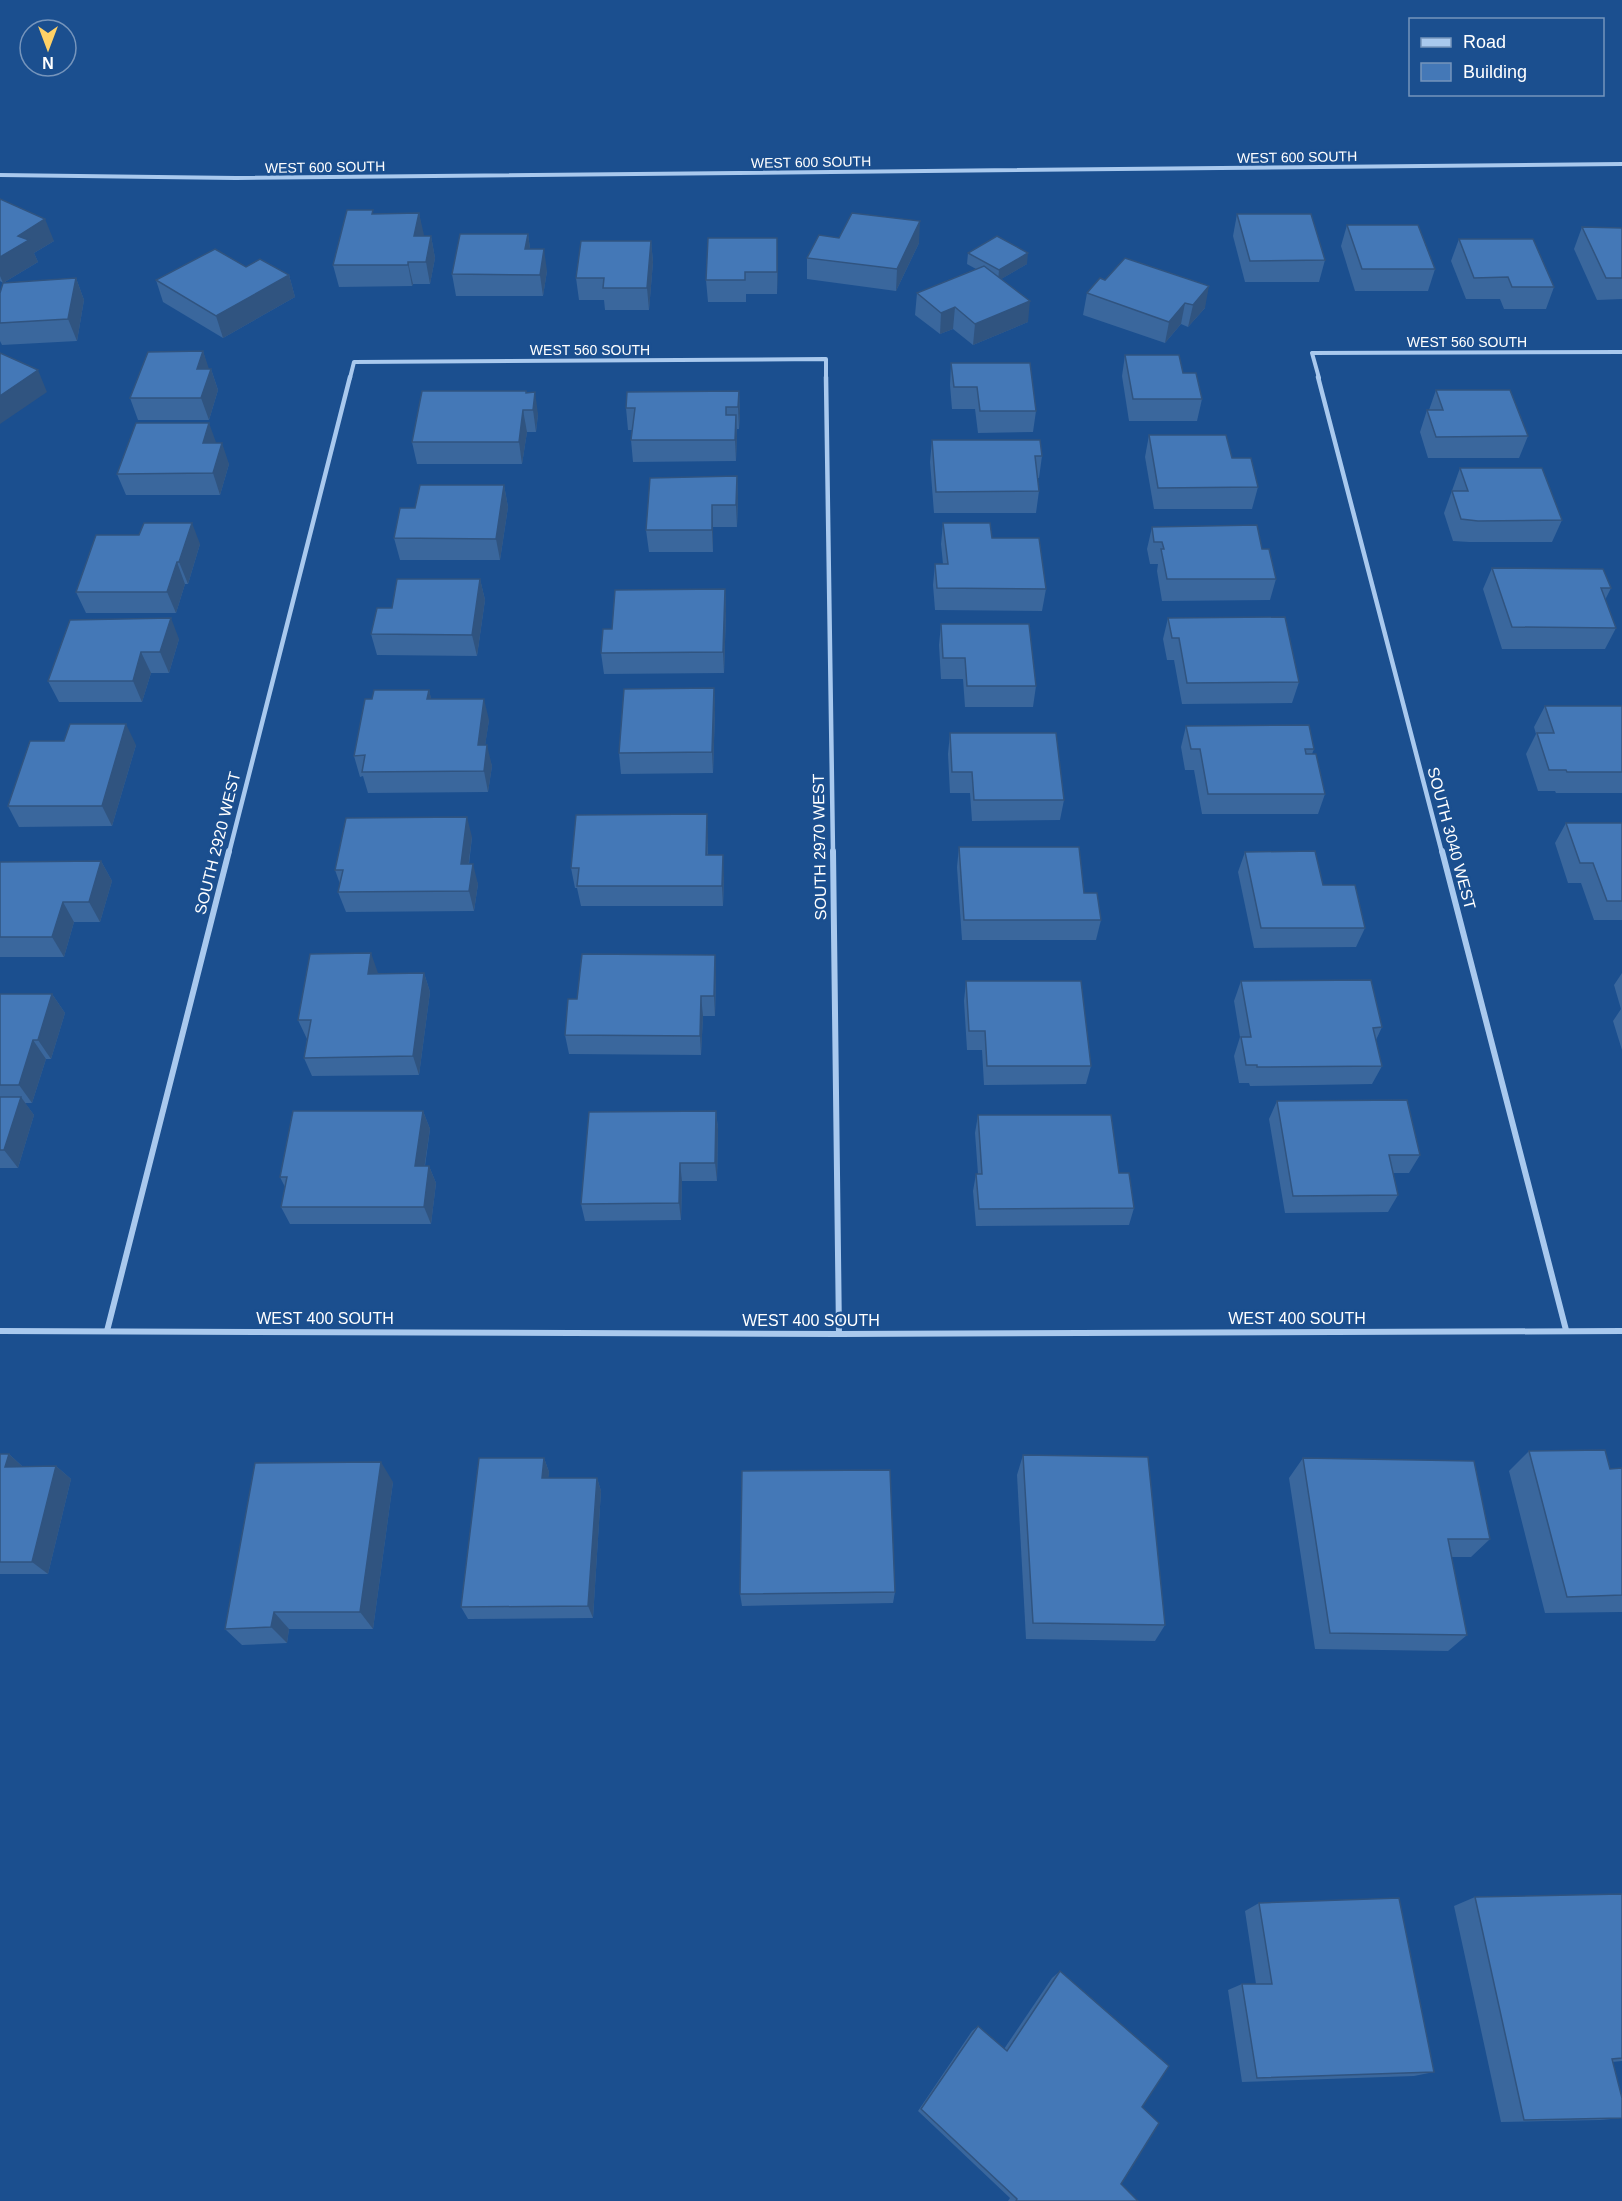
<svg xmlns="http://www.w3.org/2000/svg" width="1622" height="2201" font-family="Helvetica,sans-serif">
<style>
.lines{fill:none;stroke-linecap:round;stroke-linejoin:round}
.street-far2{stroke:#a9c9ee;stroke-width:4}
.street-far1{stroke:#a9c9ee;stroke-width:4.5}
.street{stroke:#a9c9ee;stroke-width:6}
.wall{fill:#3a679d}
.shaded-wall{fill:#305480}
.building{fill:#4478b7;stroke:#305480;stroke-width:1.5}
.labels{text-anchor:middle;stroke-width:5;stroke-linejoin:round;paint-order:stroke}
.far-street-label{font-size:14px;fill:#fff;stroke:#1b4f8f}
.street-label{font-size:16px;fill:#fff;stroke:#1b4f8f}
</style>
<rect width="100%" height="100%" fill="#1b4f8f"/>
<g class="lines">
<g class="street-far2">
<path d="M0 175 236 178 1622 164"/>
<path d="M350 378 354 362 826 359V378"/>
<path d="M1319 378 1312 353 1622 352"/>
</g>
<g class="street-far1">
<path d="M826 377 833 853"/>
<path d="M1318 377 1442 853"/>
<path d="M229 853 350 377"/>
</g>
<g class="street">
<path d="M833 851 839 1334"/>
<path d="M1442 851 1566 1330"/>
<path d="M0 1331 839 1334 1622 1331"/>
<path d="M107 1331 229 851"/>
</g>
</g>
<g class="wall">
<path d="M0 199 54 241 34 253 38 262 3 283 76 278 84 300 77 341 2 345 0 341V293L3 283 0 281Z"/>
<path d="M419 213 423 236H431L435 258 430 284H413L412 286 339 287 333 265 373 214Z"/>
<path d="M1237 214 1325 260 1319 282H1245L1233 236Z"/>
<path d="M1347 225 1435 269 1428 291H1355L1341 246Z"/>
<path d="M1582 227 1622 228V299L1597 300 1574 249Z"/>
<path d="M528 234 530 249 547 271 543 296H456L452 274Z"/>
<path d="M1459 239 1554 287 1546 309H1504L1500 299H1466L1451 261Z"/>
<path d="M651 241 653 262 649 310H605L604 300H579L576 278Z"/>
<path d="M919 243 896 291 807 279V258Z"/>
<path d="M968 253 1027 264 1001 279 1028 322 973 345 953 329 940 334 915 315 917 293 976 269 967 264Z"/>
<path d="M778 260 777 294H746V302H708L706 280Z"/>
<path d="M246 267 289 275 295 297 223 338 163 302 156 280Z"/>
<path d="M1100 278 1205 308 1188 327 1181 324 1165 343 1083 315 1087 293Z"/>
<path d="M203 351 208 369H211L218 390 209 420H138L130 398Z"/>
<path d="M1125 355 1183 373 1202 399 1197 421H1129L1122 376Z"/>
<path d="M951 363 1036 411 1033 432 978 433 975 409H952L950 385Z"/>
<path d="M1436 390 1528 436 1519 458H1428L1420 432 1427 410H1429Z"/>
<path d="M526 391 538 414 536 432H527L522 464H417L412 442Z"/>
<path d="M739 391 740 413 739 429H737L736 461 633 462 631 440 632 430H628L626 408Z"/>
<path d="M1149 435 1232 458 1258 487 1252 509H1154L1145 457Z"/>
<path d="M932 440 1042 456 1039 478H1037L1039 491 1036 513H934L930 462Z"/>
<path d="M216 443 229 464 220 495H126L117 474Z"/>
<path d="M1460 468 1562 520 1552 542H1469L1453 541 1444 513Z"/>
<path d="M737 476 738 498 737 527H713V552H649L646 530Z"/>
<path d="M504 485 508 507 500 560H400L394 538Z"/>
<path d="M943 523 992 538 1046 589 1042 611 935 610 933 585 935 564H943L941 544Z"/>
<path d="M1152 527 1262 549 1276 579 1270 600 1162 601 1157 571 1158 564H1150L1147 549Z"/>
<path d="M200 544 188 584H185L176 613H86L76 592Z"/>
<path d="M1492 568 1611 588 1605 600 1616 628 1605 649H1502L1483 589Z"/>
<path d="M480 579 485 600 477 656 377 655 371 634Z"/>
<path d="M725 589 726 611 724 673 604 674 601 653 612 629Z"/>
<path d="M1168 618 1299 682 1292 703 1182 704 1174 660H1167L1163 639Z"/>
<path d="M941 624 1036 686 1033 707H965L963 679H941L939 645Z"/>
<path d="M179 639 169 673H151L142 702H59L48 681Z"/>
<path d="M714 688 715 709 713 773 621 774 619 753Z"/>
<path d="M429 690 431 699 489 720 485 745 492 766 488 792 368 793 363 776 360 777 354 756 372 699Z"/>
<path d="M1545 706H1622V793H1556L1555 791H1538L1526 754 1536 734 1534 727Z"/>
<path d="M1186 726 1314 749 1312 754 1325 794 1318 814H1202L1194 770H1185L1181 747Z"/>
<path d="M950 733 1064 800 1060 820 972 821 970 793H950L948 754Z"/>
<path d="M136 745 112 826 19 827 8 806Z"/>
<path d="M1566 823H1622V920H1594L1581 883H1568L1555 843Z"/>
<path d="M708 835V855L724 876 723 906H581L577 888H575L571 868Z"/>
<path d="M472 837 469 864 478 884 474 911 346 912 338 892 340 884 335 870Z"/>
<path d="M959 847 1084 893 1101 920 1096 940H962L957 867Z"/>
<path d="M1245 852 1323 885 1365 928 1356 947 1254 948 1238 872Z"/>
<path d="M101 861 112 881 100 922H74L64 957H0V862Z"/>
<path d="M378 973H424L430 992 419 1075 312 1076 304 1058 307 1039 298 1020Z"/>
<path d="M1622 973V1050L1613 1021 1621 1009 1614 985Z"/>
<path d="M716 974 715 1016H703L701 1055 569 1054 565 1035 577 999Z"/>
<path d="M966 981 1091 1066 1086 1084 984 1085 982 1050H967L964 1001Z"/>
<path d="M1241 981 1382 1027 1376 1040 1382 1066 1372 1084 1250 1086 1249 1083H1239L1234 1056 1240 1037 1234 1001Z"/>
<path d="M0 994H52L65 1013 51 1059H46L32 1103H25L34 1115 18 1168H0Z"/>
<path d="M1277 1101 1420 1155 1409 1173H1393L1398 1195 1388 1212 1285 1213 1269 1119Z"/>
<path d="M423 1111 430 1129 425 1166H429L436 1183 431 1224H290L281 1207 285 1187 280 1177Z"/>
<path d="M716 1111 718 1129 717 1181H682L681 1220 585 1221 581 1204Z"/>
<path d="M978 1115 1119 1173 1134 1208 1129 1225 976 1226 973 1191 976 1174H978L975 1133Z"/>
<path d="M1529 1451 1610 1469 1622 1468V1612L1545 1613 1509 1471Z"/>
<path d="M0 1454H9L22 1466H56L71 1479 48 1574H0Z"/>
<path d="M1023 1455 1165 1625 1155 1641 1026 1639 1017 1475Z"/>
<path d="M544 1458 549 1472 548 1478H597L601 1491 593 1618 468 1619 461 1607Z"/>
<path d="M1303 1458 1490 1539 1471 1557H1451L1467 1635 1448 1651 1315 1649 1289 1478Z"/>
<path d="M393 1482 373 1629H289L287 1643 242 1645 225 1629Z"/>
<path d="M895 1592 893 1603 742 1606 740 1594Z"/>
<path d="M1622 1894V2061L1612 2062 1622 2118 1600 2120 1501 2122 1454 1906 1475 1897Z"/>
<path d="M1259 1903 1434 2072 1414 2076 1242 2082 1228 1990 1242 1984H1256L1245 1911Z"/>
<path d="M1060 1971 1142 2107 1121 2184 1138 2201H1008L1010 2198 918 2111 972 2031 978 2026 1004 2049 1052 1978Z"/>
</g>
<g class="shaded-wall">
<path d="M419 213 424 235 419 258 414 236Z"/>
<path d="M45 219 54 241 34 253 38 262 3 283 0 276V257L18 236Z"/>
<path d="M920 221 919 243 896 291 897 269Z"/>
<path d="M528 234 531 256 525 249Z"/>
<path d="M431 236 435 258 430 284 426 262Z"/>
<path d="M777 238 778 260 777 294Z"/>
<path d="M651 241 653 262 649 310 647 288Z"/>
<path d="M544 249 547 271 543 296 540 275Z"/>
<path d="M1028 253 1027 264 998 281 999 270Z"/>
<path d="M408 262 413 284 412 286 408 265Z"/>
<path d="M289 275 295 297 223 338 216 316Z"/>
<path d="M76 278 84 300 77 341 68 319Z"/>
<path d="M1209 286 1205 308 1188 327 1193 305Z"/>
<path d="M1030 301 1028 322 973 345 975 324Z"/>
<path d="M1185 303 1181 324 1165 343 1169 322Z"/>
<path d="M955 307 953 329 940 334 941 313Z"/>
<path d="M203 351 210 372 211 369 218 390 209 420 201 398 197 369Z"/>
<path d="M38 370 47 392 0 424V396Z"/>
<path d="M739 391 740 413 739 429 738 407Z"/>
<path d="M535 392 538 414 536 432 533 410Z"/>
<path d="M523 410 527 432 522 464 519 442Z"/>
<path d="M736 415 737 436 736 461 735 440Z"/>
<path d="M209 423 217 445 203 443Z"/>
<path d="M222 443 229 464 220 495 213 473Z"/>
<path d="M737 476 738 498 737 527 736 505Z"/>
<path d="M504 485 508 507 500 560 496 539Z"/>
<path d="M712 505 713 527V552L712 530Z"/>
<path d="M192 523 200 544 188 584 179 562Z"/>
<path d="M177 562 185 584 176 613 167 592Z"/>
<path d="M480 579 485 600 477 656 472 635Z"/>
<path d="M725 589 726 611 724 673 723 652Z"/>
<path d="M171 618 179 639 169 673 160 652Z"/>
<path d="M141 652 151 673 142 702 133 681Z"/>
<path d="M714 688 715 709 713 773 712 752Z"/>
<path d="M429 690 434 711 427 699Z"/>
<path d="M484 699 489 720 482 766 478 745Z"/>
<path d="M126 724 136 745 112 826 102 806Z"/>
<path d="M487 745 492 766 488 792 484 771Z"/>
<path d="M707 814 708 835 707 876 706 855Z"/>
<path d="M467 817 472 837 466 884 461 864Z"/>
<path d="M723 855 724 876 723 906 722 886Z"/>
<path d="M101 861 112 881 100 922 89 902Z"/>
<path d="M473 864 478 884 474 911 469 891Z"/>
<path d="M63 902 74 922 64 957 52 937Z"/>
<path d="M371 953 378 973 375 993 368 974Z"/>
<path d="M715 955 716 974 715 1016 714 996Z"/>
<path d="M424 973 430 992 419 1075 413 1056Z"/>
<path d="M52 994 65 1013 51 1059 38 1040Z"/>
<path d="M701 996 703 1016 701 1055 700 1036Z"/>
<path d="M33 1040 46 1059 32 1103 19 1085Z"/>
<path d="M21 1097 34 1115 18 1168 4 1150Z"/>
<path d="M423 1111 430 1129 422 1183 415 1166Z"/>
<path d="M716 1111 718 1129 717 1181 715 1163Z"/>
<path d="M680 1163 682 1181 681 1220 679 1203Z"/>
<path d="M429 1166 436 1183 431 1224 424 1207Z"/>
<path d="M9 1454 24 1468 5 1467Z"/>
<path d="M544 1458 549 1472 547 1491 542 1478Z"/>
<path d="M381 1462 393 1482 373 1629 360 1612Z"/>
<path d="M56 1466 71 1479 48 1574 32 1562Z"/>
<path d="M597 1478 601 1491 593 1618 588 1606Z"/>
<path d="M274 1612 289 1629 287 1643 271 1627Z"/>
</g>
<g class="building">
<path d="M0 199 45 219 18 236 29 240 0 257Z"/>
<path d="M347 210H373L372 214 419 213 414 236H431L426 262H408V265H333Z"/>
<path d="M852 213 920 221 897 269 807 258 819 235 839 238Z"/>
<path d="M1237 214H1311L1325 260 1250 261Z"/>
<path d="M1347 225H1418L1435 269H1362Z"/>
<path d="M1582 227 1622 228V278H1606Z"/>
<path d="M460 234H528L525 249H544L540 275 452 274Z"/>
<path d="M997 236 1028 253 999 270 968 253Z"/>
<path d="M708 238H777V272H745V280H706Z"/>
<path d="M1459 239H1533L1554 287H1512L1508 277 1474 278Z"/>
<path d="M581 241H651L647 288H603L604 278H576Z"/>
<path d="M215 249 246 267 260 259 289 275 216 316 156 280Z"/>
<path d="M1125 258 1209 286 1193 305 1185 303 1169 322 1087 293 1100 278 1105 280Z"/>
<path d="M984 266 1030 301 975 324 955 307 941 313 917 293Z"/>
<path d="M76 278 68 319 0 323V293L3 283Z"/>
<path d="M203 351 197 369H211L201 398H130L148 352Z"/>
<path d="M0 353 38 370 0 396Z"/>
<path d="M1125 355H1179L1183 373H1196L1202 399H1133Z"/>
<path d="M951 363H1030L1036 411H980L977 387H954Z"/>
<path d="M1436 390H1510L1528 436 1436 437 1427 410H1443Z"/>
<path d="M422 391H526V393L535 392 533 410H523L519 442H412Z"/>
<path d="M739 391 738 407H726V415H736L735 440H631L635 408H626L627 392Z"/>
<path d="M136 423H209L203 443H222L213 473 117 474Z"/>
<path d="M1149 435H1226L1232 458H1251L1258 487 1158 488Z"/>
<path d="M932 440H1040L1042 456H1035L1039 491 936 492Z"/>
<path d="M1460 468H1542L1562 520 1478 521 1461 519 1452 491H1468Z"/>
<path d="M737 476 736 505H712V530H646L650 478Z"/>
<path d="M420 485H504L496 539 394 538 400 508H415Z"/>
<path d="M144 523H192L179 562H177L167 592H76L96 535H139Z"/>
<path d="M943 523H990L992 538H1039L1046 589 937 588 935 564H948Z"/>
<path d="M1257 525 1262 549H1269L1276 579H1167L1161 549H1164L1162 542H1154L1152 527Z"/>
<path d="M1492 568 1603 569 1611 588H1601L1616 628 1512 627Z"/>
<path d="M397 579H480L472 635 371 634 377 608H392Z"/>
<path d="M725 589 723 652 601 653 603 629H612L615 590Z"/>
<path d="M1285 617 1299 682 1187 683 1179 638H1172L1168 618Z"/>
<path d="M171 618 160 652H141L133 681H48L70 620Z"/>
<path d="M941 624H1029L1036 686H967L965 658H943Z"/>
<path d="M714 688 712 752 619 753 624 689Z"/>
<path d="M374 690H429L427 699H484L478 745H487L484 771 362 772 365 755 354 756 365 699H372Z"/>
<path d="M1545 706H1622V772H1567L1566 770H1549L1537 733H1554Z"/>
<path d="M70 724H126L102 806H8L30 741H64Z"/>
<path d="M1309 725 1314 749H1305L1306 754H1316L1325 794H1208L1200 749H1191L1186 726Z"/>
<path d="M950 733H1056L1064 800H974L972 772H952Z"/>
<path d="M707 814 706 855H723L722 886H577L579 868H571L576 815Z"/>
<path d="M467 817 461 864H473L469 891 338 892 343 870H335L346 818Z"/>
<path d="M1566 823H1622V901H1607L1593 863H1580Z"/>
<path d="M959 847H1079L1084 893H1097L1101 920H964Z"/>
<path d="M1315 851 1323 885H1355L1365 928H1261L1245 852Z"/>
<path d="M101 861 89 902H63L52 937H0V862Z"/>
<path d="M371 953 368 974 424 973 413 1056 304 1058 311 1020H298L310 954Z"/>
<path d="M582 954 715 955 714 996H701L700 1036 565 1035 568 999H577Z"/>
<path d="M1371 980 1382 1027 1373 1028 1382 1066 1257 1067V1065H1246L1241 1037H1251L1241 981Z"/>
<path d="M966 981H1081L1091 1066H987L985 1031H969Z"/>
<path d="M0 994H52L38 1040H33L19 1085H0Z"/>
<path d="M0 1097H21L4 1150H0Z"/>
<path d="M1407 1100 1420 1155H1389L1398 1195 1293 1196 1277 1101Z"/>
<path d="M293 1111H423L415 1166H429L424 1207H281L287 1177H280Z"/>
<path d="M716 1111 715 1163H680L679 1203 581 1204 589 1112Z"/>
<path d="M978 1115H1111L1119 1173H1129L1134 1208 979 1209 976 1174H982Z"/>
<path d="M1605 1450 1610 1469 1622 1468V1595L1567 1597 1529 1451Z"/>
<path d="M0 1454H9L5 1467 56 1466 32 1562H0Z"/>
<path d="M1023 1455 1148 1457 1165 1625 1033 1623Z"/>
<path d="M479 1458H544L542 1478H597L588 1606 461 1607Z"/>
<path d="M1303 1458 1474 1461 1490 1539H1448L1467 1635 1330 1633Z"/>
<path d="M381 1462 360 1612H274L271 1627 225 1629 255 1463Z"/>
<path d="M890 1470 895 1592 740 1594 742 1471Z"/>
<path d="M1622 1894V2058L1612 2059 1622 2098V2118L1524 2120 1475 1897Z"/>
<path d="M1399 1898 1434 2072 1257 2078 1242 1984H1272L1259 1903Z"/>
<path d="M1060 1971 1169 2066 1142 2107 1159 2123 1121 2184 1138 2201H1016L1017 2199 921 2109 978 2026 1007 2051Z"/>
</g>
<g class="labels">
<g class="far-street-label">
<text transform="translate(1297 157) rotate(-1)" y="5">WEST 600 SOUTH</text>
<text transform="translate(811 162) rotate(-1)" y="5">WEST 600 SOUTH</text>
<text transform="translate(325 167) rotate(-1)" y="5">WEST 600 SOUTH</text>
<text x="1467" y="347">WEST 560 SOUTH</text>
<text x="590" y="355">WEST 560 SOUTH</text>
</g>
<g class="street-label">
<text transform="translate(1452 838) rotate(75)" y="6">SOUTH 3040 WEST</text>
<text transform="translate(217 843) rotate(-76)" y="6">SOUTH 2920 WEST</text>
<text transform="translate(819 847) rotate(-91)" y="6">SOUTH 2970 WEST</text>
<text x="325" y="1324">WEST 400 SOUTH</text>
<text x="1297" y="1324">WEST 400 SOUTH</text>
<text x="811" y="1326">WEST 400 SOUTH</text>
</g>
</g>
<rect x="1409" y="18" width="195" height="78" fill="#1b4f8f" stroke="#7695bc" stroke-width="1.5"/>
<rect x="1421" y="38" width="30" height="9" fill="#a9c9ee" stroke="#7695bc" stroke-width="1.5"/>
<text x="1463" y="48" font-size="18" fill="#ffffff">Road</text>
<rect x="1421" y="63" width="30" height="18" fill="#4478b7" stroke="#7695bc" stroke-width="1.5"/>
<text x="1463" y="78" font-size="18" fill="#ffffff">Building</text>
<g transform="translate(48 48) rotate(180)"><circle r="28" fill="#1b4f8f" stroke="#7695bc" stroke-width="1.5"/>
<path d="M0-4.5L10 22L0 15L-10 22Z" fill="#ffd166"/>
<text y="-9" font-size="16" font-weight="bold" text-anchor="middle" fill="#ffffff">N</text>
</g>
</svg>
